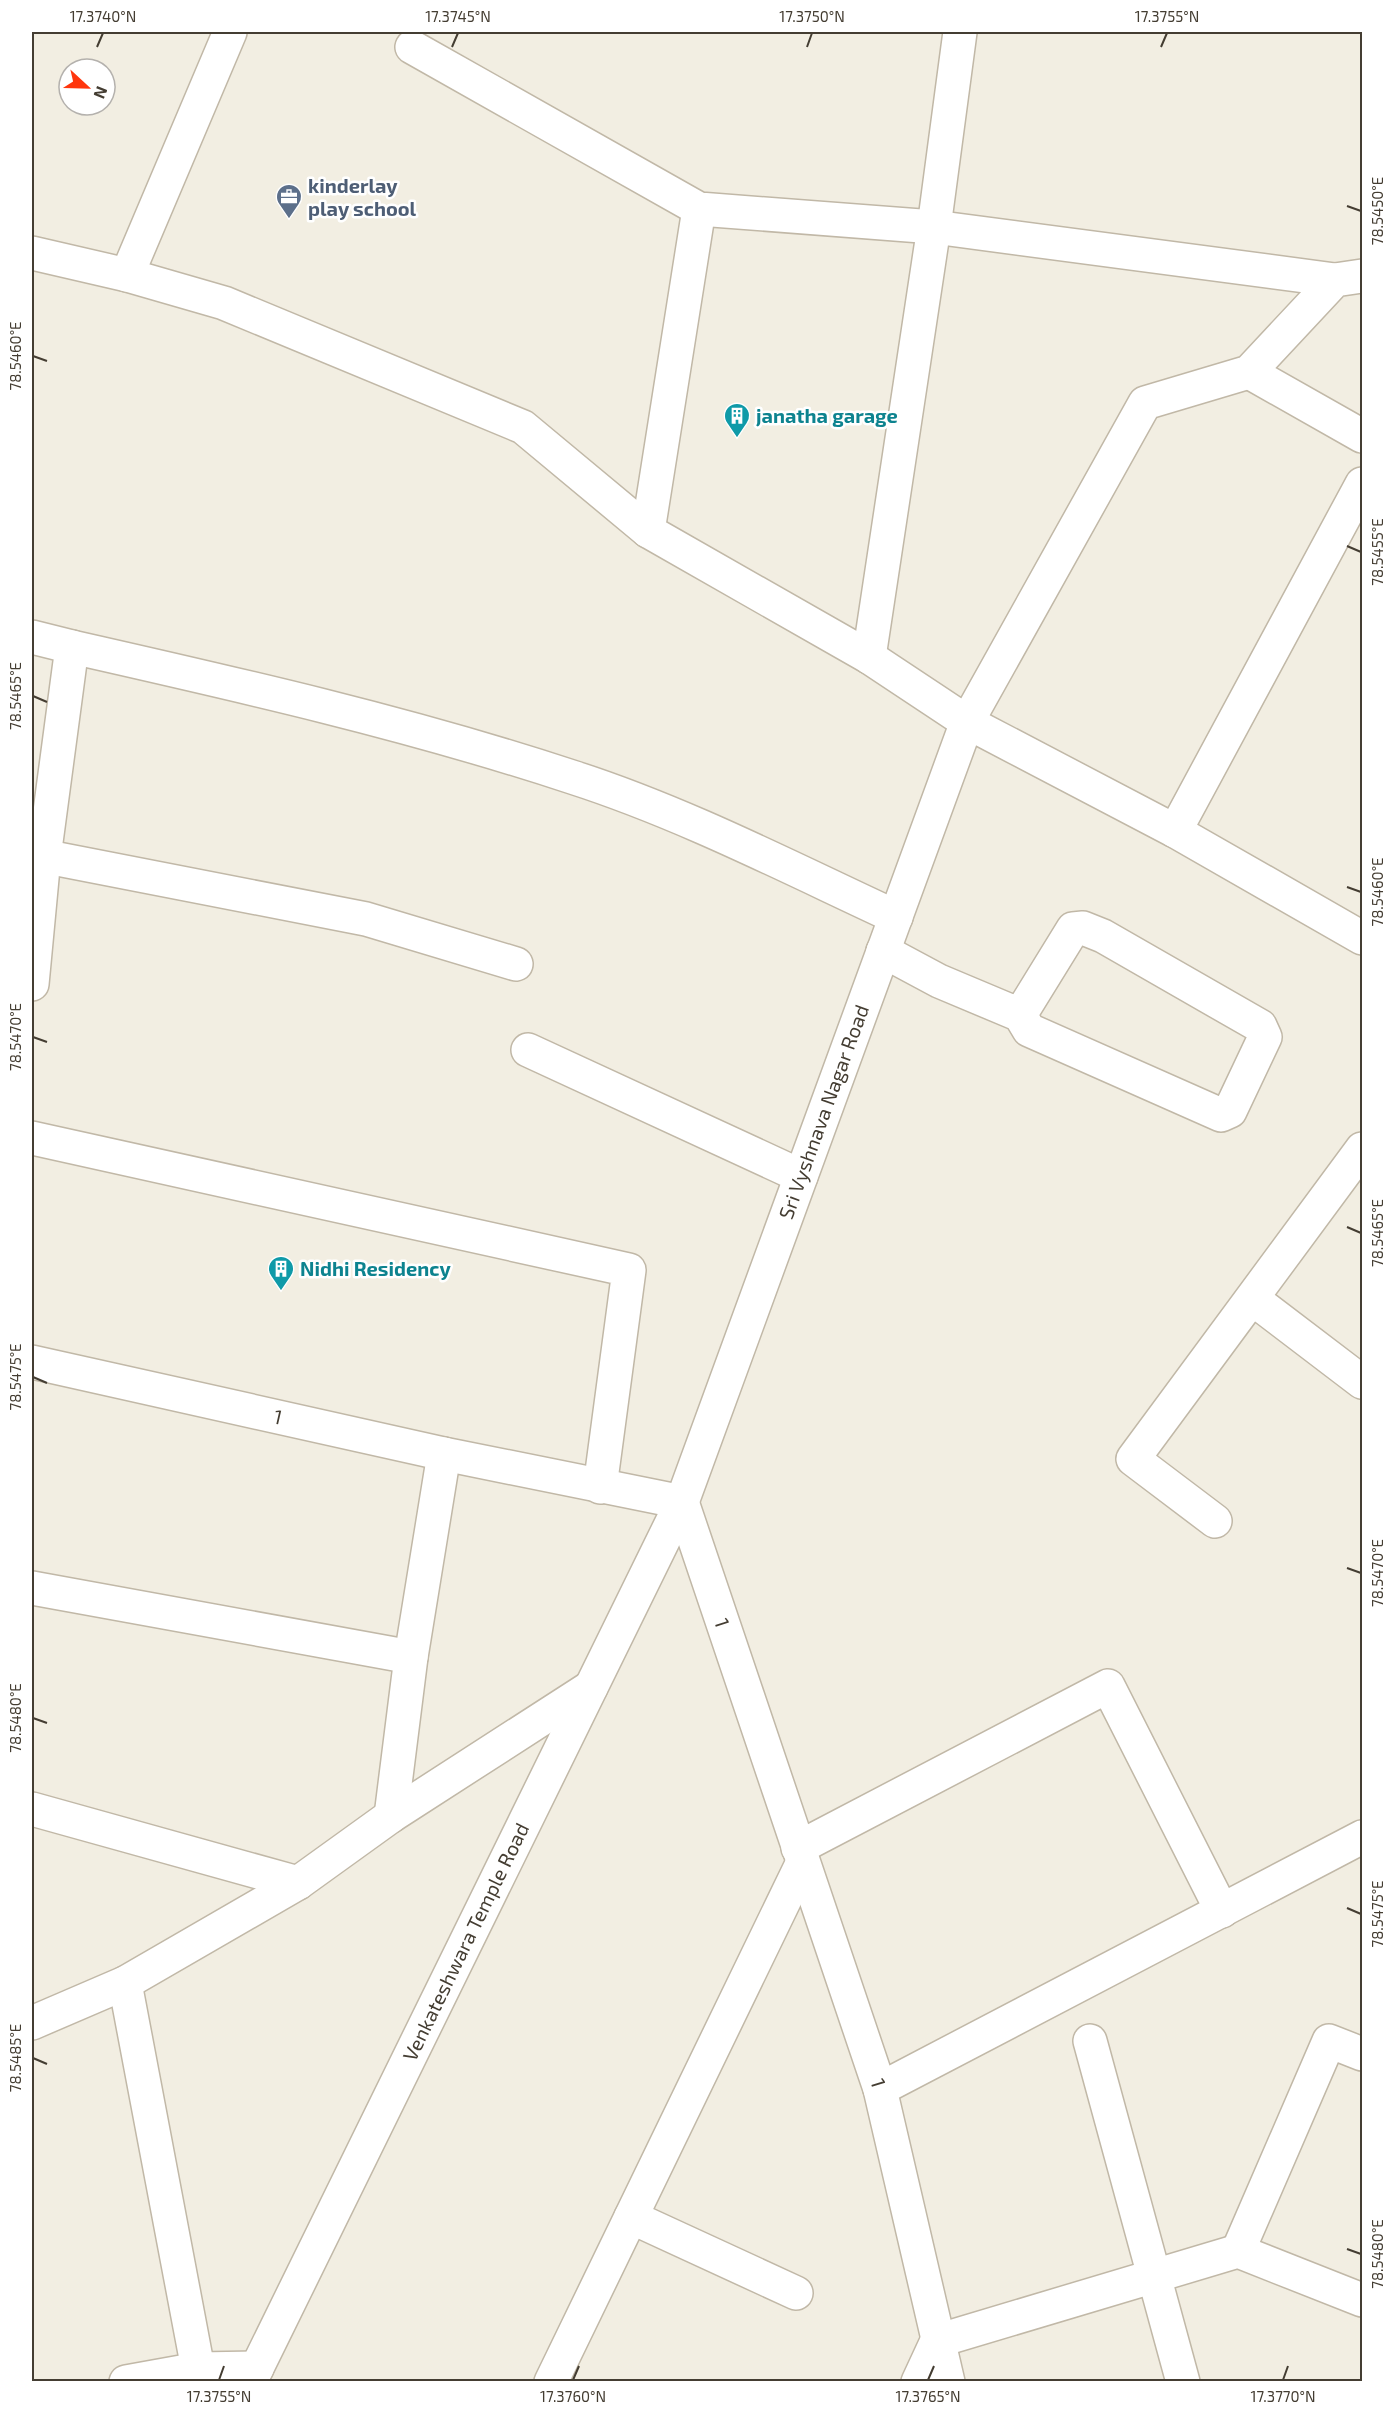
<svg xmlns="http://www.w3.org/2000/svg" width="1394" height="2413" font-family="'Exo 2',sans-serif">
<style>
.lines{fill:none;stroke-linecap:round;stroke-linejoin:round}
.street-casing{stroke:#c1b8a7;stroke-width:36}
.street{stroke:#fff;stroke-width:33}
.ticks{fill:none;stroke:#443d32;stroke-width:2}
.labels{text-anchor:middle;stroke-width:5;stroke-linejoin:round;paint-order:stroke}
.service-label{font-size:20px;font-weight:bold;fill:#4e5e75;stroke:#fff;text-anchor:start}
.culture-label{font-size:20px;font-weight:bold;fill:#0d838f;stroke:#fff;text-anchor:start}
.street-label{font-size:20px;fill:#443d32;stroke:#fff}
.neatline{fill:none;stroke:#443d32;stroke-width:2}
.ticks-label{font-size:15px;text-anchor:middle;fill:#443d32}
</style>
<rect width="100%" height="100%" fill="#f2eee2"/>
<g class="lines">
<defs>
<g id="street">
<path d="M412 47 699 209 934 227 1335 280"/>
<path d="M32 253 127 275 224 303 523 427 648 531 869 657 967 722 1175 831 1362 938"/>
<path d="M127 275 230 32"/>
<path d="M1249 372 1362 436"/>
<path d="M648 531 699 209"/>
<path d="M32 637 72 647 44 857 32 984"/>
<path d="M72 647C240 685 408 723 572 777 684 813 790 868 896 917"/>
<path d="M869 657 934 227 960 32"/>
<path d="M1175 831 1362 484"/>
<path d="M32 854 366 919 516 964"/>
<path d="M883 951 939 981 1020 1015 1029 1030 1221 1115 1230 1111 1265 1037 1260 1026 1103 936 1083 928 1073 929 1020 1015"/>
<path d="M528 1050 801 1176"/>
<path d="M32 1138 629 1270 600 1487"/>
<path d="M1253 1299 1362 1382"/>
<path d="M32 1362 444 1454 682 1502"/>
<path d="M682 1502 880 2089 948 2382"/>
<path d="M1215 1521 1133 1459 1362 1149"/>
<path d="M32 1588 411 1657"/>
<path d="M32 1809 298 1883"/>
<path d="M391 1816 411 1657 444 1454"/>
<path d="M798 1848 1108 1686 1222 1911"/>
<path d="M125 1983 198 2369"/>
<path d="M32 2023 125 1983 298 1883 391 1816 591 1687"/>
<path d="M1090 2041 1183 2382"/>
<path d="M880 2089 1362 1837"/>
<path d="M631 2217 796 2293"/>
<path d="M1238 2251 1329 2041 1362 2054"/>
<path d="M126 2382 198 2369 257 2368"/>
<path d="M250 2382 682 1502 967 722 1145 403 1249 372 1335 280 1362 276"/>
<path d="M551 2382 802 1864"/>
<path d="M918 2382 937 2341 1238 2251 1362 2300"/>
</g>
</defs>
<use href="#street" class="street-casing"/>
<use href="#street" class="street"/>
</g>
<path class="ticks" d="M97 47 103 33M452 47 458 33M807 47 812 33M1161 47 1167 33M1347 206 1361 211M33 356 47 361M1347 546 1361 552M33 696 47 702M1347 887 1361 892M33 1037 47 1042M1347 1227 1361 1233M33 1377 47 1383M1347 1568 1361 1573M33 1718 47 1723M1347 1908 1361 1914M33 2058 47 2064M1347 2249 1361 2254M219 2380 224 2366M573 2380 579 2366M928 2380 934 2366M1283 2380 1288 2366"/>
<defs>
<symbol id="office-pin" viewBox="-11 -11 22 30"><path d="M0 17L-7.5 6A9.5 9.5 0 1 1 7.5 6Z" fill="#5c6f8a" stroke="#fff"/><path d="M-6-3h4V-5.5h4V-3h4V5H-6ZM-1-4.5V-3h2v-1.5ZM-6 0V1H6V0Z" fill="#fff"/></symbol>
<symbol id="building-pin" viewBox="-11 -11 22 30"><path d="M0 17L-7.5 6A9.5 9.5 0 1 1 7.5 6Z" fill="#0f9aa8" stroke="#fff"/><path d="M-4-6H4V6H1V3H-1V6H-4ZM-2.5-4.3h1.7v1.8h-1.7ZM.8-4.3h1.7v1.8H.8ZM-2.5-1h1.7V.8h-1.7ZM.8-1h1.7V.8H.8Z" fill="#fff"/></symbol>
</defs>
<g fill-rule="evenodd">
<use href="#office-pin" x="274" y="182" width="30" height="40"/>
<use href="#building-pin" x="722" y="401" width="30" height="40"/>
<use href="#building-pin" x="266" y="1254" width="30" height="40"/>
</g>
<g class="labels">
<g class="service-label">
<text x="308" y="193">kinderlay<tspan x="308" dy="23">play school</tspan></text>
</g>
<g class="culture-label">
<text x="756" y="423">janatha garage</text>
<text x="300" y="1276">Nidhi Residency</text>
</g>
<g class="street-label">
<text transform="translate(824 1112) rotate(-70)" y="7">Sri Vyshnava Nagar Road</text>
<text transform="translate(278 1417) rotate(13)" y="7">1</text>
<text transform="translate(722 1623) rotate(72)" y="7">1</text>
<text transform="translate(466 1942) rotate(-64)" y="7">Venkateshwara Temple Road</text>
<text transform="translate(878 2083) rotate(73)" y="7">1</text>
</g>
</g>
<rect width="1394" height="2413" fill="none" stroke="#ffffff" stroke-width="66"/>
<g transform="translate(87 87) rotate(112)"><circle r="28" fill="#ffffff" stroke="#b4b1ad" stroke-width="1.5"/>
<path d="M0-4.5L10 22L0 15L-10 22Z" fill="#ff350c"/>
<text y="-9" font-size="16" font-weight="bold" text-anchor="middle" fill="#443d32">N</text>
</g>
<rect x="33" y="33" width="1328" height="2347" class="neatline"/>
<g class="ticks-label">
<text x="103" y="22">17.3740°N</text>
<text x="458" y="22">17.3745°N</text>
<text x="812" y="22">17.3750°N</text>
<text x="1167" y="22">17.3755°N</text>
<text transform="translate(1378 211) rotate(-90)" y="5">78.5450°E</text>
<text transform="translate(16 356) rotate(-90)" y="5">78.5460°E</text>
<text transform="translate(1378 552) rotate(-90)" y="5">78.5455°E</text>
<text transform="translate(16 696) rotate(-90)" y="5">78.5465°E</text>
<text transform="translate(1378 892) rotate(-90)" y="5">78.5460°E</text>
<text transform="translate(16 1037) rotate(-90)" y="5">78.5470°E</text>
<text transform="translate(1378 1233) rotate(-90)" y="5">78.5465°E</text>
<text transform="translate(16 1377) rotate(-90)" y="5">78.5475°E</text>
<text transform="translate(1378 1573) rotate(-90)" y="5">78.5470°E</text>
<text transform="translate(16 1718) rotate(-90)" y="5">78.5480°E</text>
<text transform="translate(1378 1914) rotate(-90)" y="5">78.5475°E</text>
<text transform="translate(16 2058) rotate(-90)" y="5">78.5485°E</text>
<text transform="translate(1378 2254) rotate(-90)" y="5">78.5480°E</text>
<text x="219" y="2402">17.3755°N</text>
<text x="573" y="2402">17.3760°N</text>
<text x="928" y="2402">17.3765°N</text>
<text x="1283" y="2402">17.3770°N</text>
</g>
</svg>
